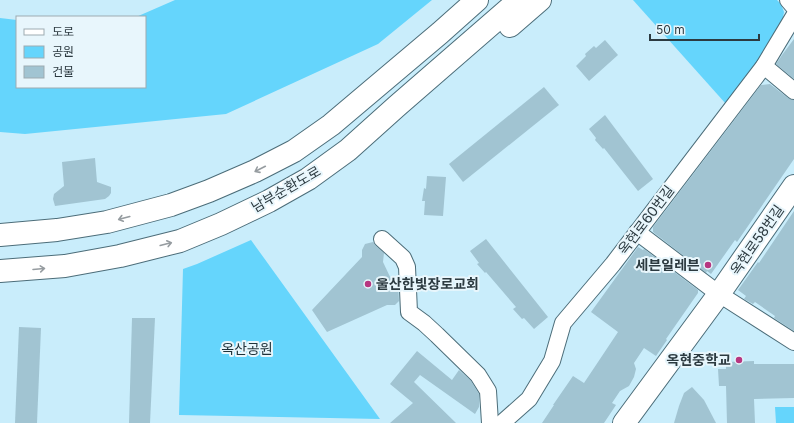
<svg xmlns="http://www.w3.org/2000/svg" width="794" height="423" font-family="Inter,'Noto Sans KR',sans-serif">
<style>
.green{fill:#65d5fc}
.building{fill:#a1c4d2}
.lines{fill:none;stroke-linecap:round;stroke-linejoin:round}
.minor-casing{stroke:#4c6d79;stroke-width:18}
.secondary-casing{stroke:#4c6d79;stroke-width:24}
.minor{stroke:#fff;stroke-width:16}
.secondary{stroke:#fff;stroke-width:22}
.oneway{stroke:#969ca0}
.poi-dot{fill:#b73681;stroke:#e8f6fc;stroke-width:1.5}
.labels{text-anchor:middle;stroke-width:4;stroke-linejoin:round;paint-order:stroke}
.street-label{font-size:14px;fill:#2c3a40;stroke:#e8f6fc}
.poi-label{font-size:14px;font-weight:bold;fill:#2c3a40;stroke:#e8f6fc;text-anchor:end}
.park-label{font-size:14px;fill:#1e323a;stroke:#e8f6fc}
</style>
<rect width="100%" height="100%" fill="#c9edfb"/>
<g class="green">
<path d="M175 0H432L378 44 226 114 25 134 0 132V18L17 20V87H145V17H136Z"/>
<path d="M633 0H777L781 4 784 12 782 23 756 65 726 104Z"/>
<path d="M251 240 380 419 179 415 183 269 197 264Z"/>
<path d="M775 407H794V423H776Z"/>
</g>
<g class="building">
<path d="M794 39V79L776 64 782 55Z"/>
<path d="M605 40 618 55 589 81 576 66 586 56 585 54 594 46 596 48Z"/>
<path d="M770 84 788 98 794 100V159L737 242 735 240 711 274 707 271 706 273 653 232V227L761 85Z"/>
<path d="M544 87 559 105 463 182 449 164Z"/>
<path d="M605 115 653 179 638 191 604 148 603 149 595 140 596 138 589 129Z"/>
<path d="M95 158 97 182 111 187V193L109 196 105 199 55 206 53 199 54 194 64 186 62 162Z"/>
<path d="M427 176 446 177 443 216 424 215 425 201H422L424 188 426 189Z"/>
<path d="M794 211V331L774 318 775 316 755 302 753 304 744 299 746 296 738 290 758 262 759 263Z"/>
<path d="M486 239 548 317 534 329 524 318 522 319 513 309 516 307 486 272 485 273 477 264 479 263 470 251Z"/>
<path d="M373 242 376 246 384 253 383 262 392 281H396L398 283 399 301 395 305H387L327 332 312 310 362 257V250L365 244Z"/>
<path d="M638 247 643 250 644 249 698 290V293L666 339 667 340 656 356 644 348 634 363 636 369 634 377 629 386 620 391 612 403 616 405 604 423H542L554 405H553L573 376 584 383 618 332 591 312Z"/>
<path d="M132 318H155L150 423H129Z"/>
<path d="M19 327 41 328 37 423H15Z"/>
<path d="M417 351 452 380 459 370 471 381 479 394V407L475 414 420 375 414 382 456 423H390L413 403 390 384Z"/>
<path d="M754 361V364H794V398L754 399 755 423H727L726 386H719L718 369H726V362Z"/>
<path d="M692 387 704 400 716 423H674L679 406 684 393Z"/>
</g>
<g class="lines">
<defs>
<g id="minor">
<path d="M788 0 794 7"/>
<path d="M764 66 794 91"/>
<path d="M637 232 719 294 794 342"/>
<path d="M382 239 403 258 407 267 409 312 424 323 437 335 478 375 488 391 490 423"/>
<path d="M502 423 529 399 552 361 563 323 613 264 764 66 794 16"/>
</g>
<g id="secondary">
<path d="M510 26 540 0"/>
<path d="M0 235 57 230 107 222 171 205 209 191 255 171 294 151 331 125 440 33 477 0"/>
<path d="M0 271 65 266 120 256 180 241 221 224 269 201 308 179 348 150 397 106 519 0"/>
<path d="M624 423 719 294 794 186"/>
</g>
</defs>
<use href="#minor" class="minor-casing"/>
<use href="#secondary" class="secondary-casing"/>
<use href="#minor" class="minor"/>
<use href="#secondary" class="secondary"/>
</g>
<defs><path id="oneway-shaft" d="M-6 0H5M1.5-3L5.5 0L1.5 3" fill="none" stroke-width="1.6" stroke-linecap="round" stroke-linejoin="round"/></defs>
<g class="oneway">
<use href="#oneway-shaft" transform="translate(260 169) rotate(153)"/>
<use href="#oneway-shaft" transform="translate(124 218) rotate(165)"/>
<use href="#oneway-shaft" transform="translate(166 244) rotate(-14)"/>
<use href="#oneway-shaft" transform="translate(39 269) rotate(-5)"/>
</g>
<g class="poi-dot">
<circle cx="708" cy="265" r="4"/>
<circle cx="368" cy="284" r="4"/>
<circle cx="739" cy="360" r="4"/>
</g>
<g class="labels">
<g class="street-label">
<text transform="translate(286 189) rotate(-30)" y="5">남부순환도로</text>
<text transform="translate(646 220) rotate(-53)" y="5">옥현로60번길</text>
<text transform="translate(757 240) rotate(-55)" y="5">옥현로58번길</text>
</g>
<g class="poi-label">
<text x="700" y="270">세븐일레븐</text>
<text x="376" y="289" text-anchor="start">울산한빛장로교회</text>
<text x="731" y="365">옥현중학교</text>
</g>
<g class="park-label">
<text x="247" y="354">옥산공원</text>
</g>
</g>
<rect x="16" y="16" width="130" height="72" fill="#e8f6fc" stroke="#9dabb1"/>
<rect x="24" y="29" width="20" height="6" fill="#ffffff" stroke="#9dabb1"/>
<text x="52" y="36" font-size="12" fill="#2c3a40">도로</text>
<rect x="24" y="46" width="20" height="12" fill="#65d5fc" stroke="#9dabb1"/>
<text x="52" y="56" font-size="12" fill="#2c3a40">공원</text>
<rect x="24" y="66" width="20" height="12" fill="#a1c4d2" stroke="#9dabb1"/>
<text x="52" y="76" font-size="12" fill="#2c3a40">건물</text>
<path d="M650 34v6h109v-6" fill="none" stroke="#2c3a40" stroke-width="2"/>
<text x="656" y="34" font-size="12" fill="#2c3a40" stroke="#e8f6fc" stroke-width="3" paint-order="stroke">50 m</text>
</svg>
